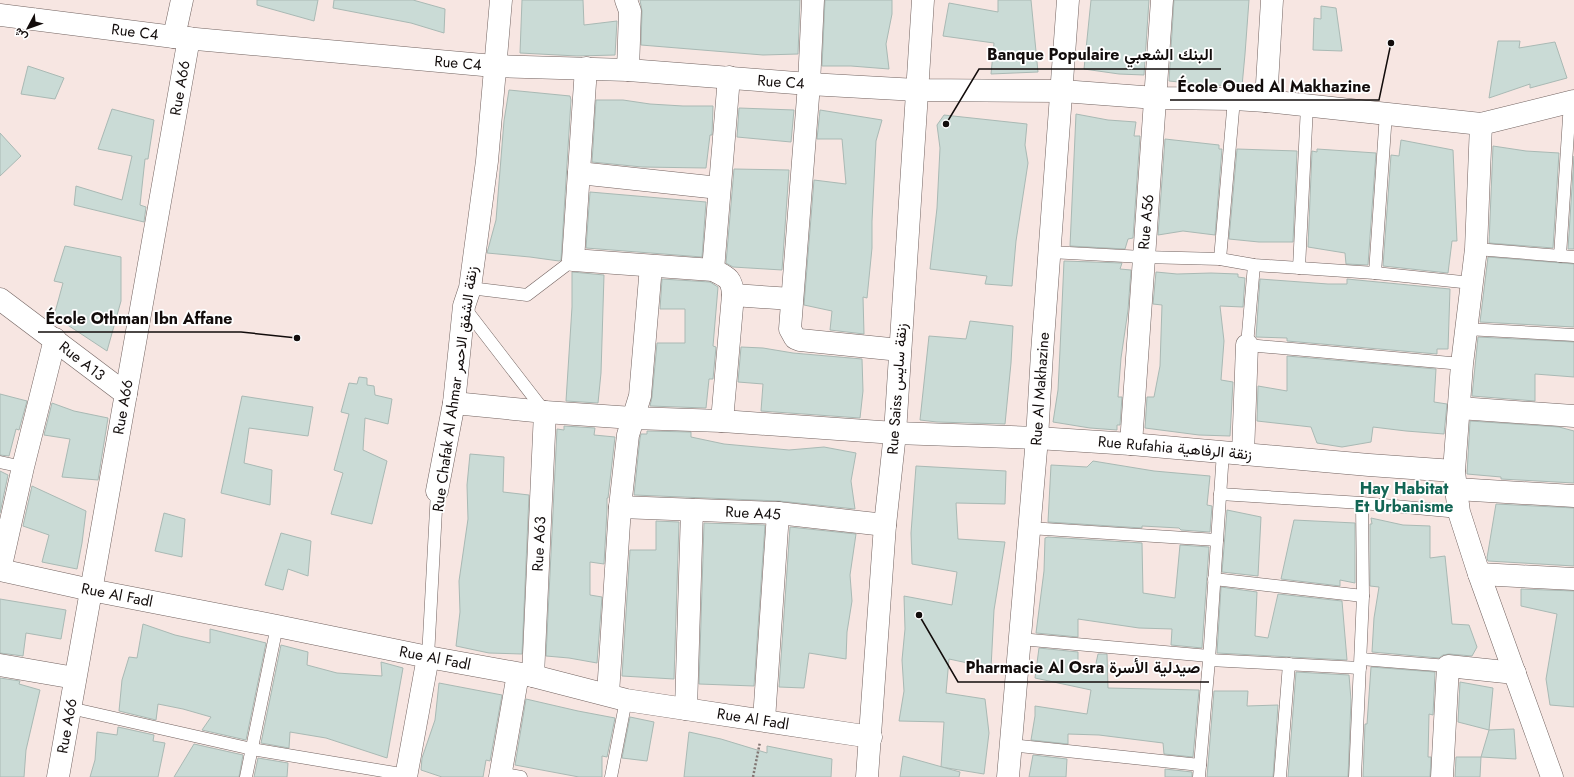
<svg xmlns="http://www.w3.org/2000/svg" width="1574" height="777" font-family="Jost,Vazirmatn,sans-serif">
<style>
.building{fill:#cadbd6;stroke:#a9b9b4}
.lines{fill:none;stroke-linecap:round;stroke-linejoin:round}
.lane-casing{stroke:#726360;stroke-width:13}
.street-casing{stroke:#726360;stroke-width:23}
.secondary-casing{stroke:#726360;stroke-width:23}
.path{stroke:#807572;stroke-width:2.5;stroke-dasharray:2 2;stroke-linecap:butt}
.lane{stroke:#fff;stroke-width:12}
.street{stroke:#fff;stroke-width:22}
.secondary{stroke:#fff;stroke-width:22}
.labels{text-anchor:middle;stroke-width:3.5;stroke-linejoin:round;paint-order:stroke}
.street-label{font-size:15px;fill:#120c0b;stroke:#fff}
.neighbourhood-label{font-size:16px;font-weight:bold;fill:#126554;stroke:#fff}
.leader{fill:none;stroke:#120c0b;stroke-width:1.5}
.callout-dot{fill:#120c0b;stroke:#fff;stroke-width:1.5}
.callout-label{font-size:16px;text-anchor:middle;font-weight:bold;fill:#120c0b;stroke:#fff;stroke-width:3.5;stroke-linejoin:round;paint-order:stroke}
</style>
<rect width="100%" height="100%" fill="#f7e6e2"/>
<g class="building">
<path d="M257 0H318L314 21 257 5Z"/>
<path d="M334 0H413L445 9 444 33 411 23 333 8Z"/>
<path d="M522 0H583L584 25 617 21 615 55 577 56 520 53Z"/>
<path d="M640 0H800L798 54 763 55 641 45 642 11Z"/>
<path d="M825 0H892V14L886 44 889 69 851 66H822Z"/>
<path d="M998 0H1031L1038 72 991 74 994 43 943 36 949 3 998 12Z"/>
<path d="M1091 0H1149L1144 75 1119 74 1084 69Z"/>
<path d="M1174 0H1249L1245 54 1242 86 1209 85 1169 81Z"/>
<path d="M1321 6 1336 8 1342 51 1313 50 1314 18 1321 19Z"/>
<path d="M1498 41H1520L1519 48 1555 42 1567 78 1530 88V84L1489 98Z"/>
<path d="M28 66 64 78 55 99 21 94Z"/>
<path d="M509 90 570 96 571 100 561 260 559 261 530 257 487 253 496 220 504 121Z"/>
<path d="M596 100H623L650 104 683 106H713L712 135H710L706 168 642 167 592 162Z"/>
<path d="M739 108 794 110 791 142 737 137Z"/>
<path d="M112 109 154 120 148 159H145L140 205 146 207 144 222 74 205 76 186 122 200 132 156 98 149Z"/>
<path d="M820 110 882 120 876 141 872 221V248L867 298 863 297 864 334 830 330 832 311 804 305 814 180 846 184 842 139H817Z"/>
<path d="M1076 114 1108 120 1136 122 1134 136H1140L1133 238 1128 239 1125 249 1070 246Z"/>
<path d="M944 115 1027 124 1025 145 1028 163 1016 241 1012 286 985 284 987 276 930 269 937 208 940 148 937 125Z"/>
<path d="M0 133 21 156 0 176Z"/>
<path d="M1165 139 1219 145V149H1222L1215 235 1183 231 1158 235Z"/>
<path d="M1401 140 1453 150 1457 241H1452L1448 273 1383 266 1391 155 1399 156Z"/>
<path d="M1493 146 1526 151 1559 153 1553 248 1489 243Z"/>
<path d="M1237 149 1297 151 1293 242H1259L1229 239Z"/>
<path d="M1317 149 1376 153 1368 265 1346 264 1345 253 1308 247 1312 151 1317 152Z"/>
<path d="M1574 156V249H1568Z"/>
<path d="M734 169 789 170 782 270 733 267 726 263Z"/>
<path d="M590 192 706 202 702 257 586 248Z"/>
<path d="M65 246 121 257V301L107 351 54 316 63 283 54 281Z"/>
<path d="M1488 257 1574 264V327L1480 322Z"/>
<path d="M1064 261 1122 263 1120 269 1131 270 1128 310 1121 358 1118 397H1122L1120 425H1117V430L1090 428 1053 422 1058 390 1060 350Z"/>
<path d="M572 272 604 275 601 373 598 403 566 401 572 307Z"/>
<path d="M1156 272 1177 274 1211 273 1238 274V277L1245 278 1243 307 1220 306 1224 341 1221 380 1233 382 1230 436 1199 435 1145 428 1147 397H1154L1160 366 1162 305 1153 304Z"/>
<path d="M662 279 710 282 718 287 713 346 716 347 713 379H709L706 408 650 406 652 397 657 343H685V309H660Z"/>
<path d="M1260 279 1328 284H1347V279L1450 289 1448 349H1437V354L1287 341V338L1256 337Z"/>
<path d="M970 321 1013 326 1011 363 1005 424 937 422 920 420 929 336 966 339Z"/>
<path d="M1478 337 1574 342V377L1535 374V401L1472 396Z"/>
<path d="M741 347 763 348 793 353 862 359 863 391 860 418 761 411 763 384 738 382Z"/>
<path d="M1287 356 1436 369 1434 402 1447 404 1444 434 1406 431 1373 427 1371 442 1342 447 1317 443 1311 427 1257 421 1258 386 1287 391Z"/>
<path d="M359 377 367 378V385L374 386 375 395 392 399 388 424 365 418 363 450 387 461 372 524 331 514 343 473 334 470 349 414 341 412 349 383 357 384Z"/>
<path d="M0 394 27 401 19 430 16 429 9 456 0 455Z"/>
<path d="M242 396 313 407 308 436 249 428 244 463 272 470 270 505 221 493Z"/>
<path d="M52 403 74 411 108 418 98 480 62 477 70 439 44 435Z"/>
<path d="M1470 421 1559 427 1574 431V483L1501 479V477L1467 474Z"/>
<path d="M564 426 595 428 594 435 615 437 608 498H607V510L604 564 590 562V595L602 597 597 663 569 658 546 656 557 429 564 430Z"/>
<path d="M647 431 691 432V437L724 444 789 450 824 447 856 453 851 481 855 509 779 501 634 495 640 438 641 434H647Z"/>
<path d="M470 454 504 457 503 492 529 495 522 654 489 653 456 646 460 612 459 581 468 519 467 485Z"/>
<path d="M1093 461 1154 471 1210 476 1207 505 1212 506 1210 532 1181 530 1179 528 1142 526V528L1048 522 1051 465 1087 467Z"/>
<path d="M916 466 1006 471 1005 504 956 503 958 539 1005 542 994 610 991 668 949 659 946 693 985 699 989 733 984 774 941 767 944 722 899 721 904 691 902 660 905 629 904 596 952 605 957 572 912 564 911 533Z"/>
<path d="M0 471 8 475 0 513Z"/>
<path d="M32 486 86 511 82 543 77 569 42 562 49 535 23 526Z"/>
<path d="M1496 504 1574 508V566L1488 561 1487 558Z"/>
<path d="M1227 510 1261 517 1258 576 1222 572Z"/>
<path d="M164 513 185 519 182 557 155 551Z"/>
<path d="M1371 518 1403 525 1430 526V558L1445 556 1452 624 1469 625 1477 647 1472 656 1449 654 1443 655 1439 658 1372 652 1374 618 1379 587 1370 586V524H1372Z"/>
<path d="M1294 520 1355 523V583L1340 580V586L1281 579Z"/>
<path d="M656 521 679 522 674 679 622 676 630 550H656Z"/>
<path d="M704 523 765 525 754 686 699 684Z"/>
<path d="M790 527 856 534 850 575 852 601 847 632 846 659 809 653 804 688 779 687Z"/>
<path d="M281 533 311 541 308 576 288 569 283 590 265 585Z"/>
<path d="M1048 537 1142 543 1143 593 1175 598 1180 545 1209 547 1202 648 1171 645 1172 629 1139 628 1078 619V637L1036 633 1044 571 1045 538Z"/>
<path d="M1221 587 1257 592 1255 636 1268 638 1278 594 1342 601 1347 660 1217 653Z"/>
<path d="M1521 589 1574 591V707L1550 705 1546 679 1557 614 1521 606Z"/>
<path d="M0 599 66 610 61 639 26 633 23 656 0 653Z"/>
<path d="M143 624 175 635 210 643V629L266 643 246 740 202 730 211 717 183 709 158 704 156 720 119 711 122 680 129 657 137 658Z"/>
<path d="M281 645 308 652 307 665 337 673 382 676 381 662 403 668 387 758 326 738 290 732 289 748 261 743Z"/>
<path d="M1039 648 1078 652V665L1095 668 1098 654H1107L1108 688 1199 690 1193 757 1164 754 1163 743 1099 735 1068 734V744L1031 740 1035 716V706L1087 714 1091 690 1035 678Z"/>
<path d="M1371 667 1435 672 1433 715 1429 714 1428 757H1431L1430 777H1363L1365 724H1367Z"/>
<path d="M1296 672 1349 675 1351 700 1348 777H1288Z"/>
<path d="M0 678 20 681 19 684 40 690 26 750 24 777H0Z"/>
<path d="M1460 682 1493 688 1489 730 1458 722Z"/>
<path d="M439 683 502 695 490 761 486 760 483 777H442L421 770 422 758 435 720Z"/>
<path d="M1214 691H1248L1247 706 1278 705 1273 777H1207Z"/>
<path d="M526 699 578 711 615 718 607 757 602 756V777H579L515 765Z"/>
<path d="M630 717 654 722 647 761 622 758Z"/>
<path d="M118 727 154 735 153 741 165 743 158 777H90L95 760 97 732 117 735Z"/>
<path d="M1514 729 1516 759 1481 757 1489 730Z"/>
<path d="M689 732 721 739 767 753V746L832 759 831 777H684Z"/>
<path d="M194 744 243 755 239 777H174Z"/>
<path d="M1033 755 1067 759 1066 777H1029Z"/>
<path d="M903 756 960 772 959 777H900Z"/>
<path d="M1456 757H1481L1480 777H1455Z"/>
<path d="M258 758 288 763 287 777H254Z"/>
<path d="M1165 769 1192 772V777H1165Z"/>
</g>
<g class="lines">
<defs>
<g id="lane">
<path d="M1476 249 1574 257"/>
<path d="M1050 252 1143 257 1220 259 1254 265 1375 273 1472 283"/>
<path d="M1560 256 1570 102"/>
<path d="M1220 259 1234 99"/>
<path d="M1254 265 1247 345 1462 364"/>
<path d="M1299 268 1307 106"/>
<path d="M1375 273 1386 113"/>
<path d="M470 288 527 295 573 260"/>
<path d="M464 307 545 412"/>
<path d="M1466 329 1574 335"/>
<path d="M0 462 23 467"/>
<path d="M1220 494 1362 503 1459 512"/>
<path d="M1029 528 1217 540"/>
<path d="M1214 579 1363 596"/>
<path d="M1020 639 1209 656"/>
<path d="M428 657 437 491"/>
<path d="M1361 659 1448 666"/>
<path d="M1209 660 1360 668"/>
<path d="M70 708 252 749 407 775"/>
<path d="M1010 745 1200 765"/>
<path d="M500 773 521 777"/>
<path d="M246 777 277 626"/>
<path d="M611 777 626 700"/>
<path d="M1199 777 1209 660 1223 452"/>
<path d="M1280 777 1289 664"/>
<path d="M1355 777 1363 596 1362 503"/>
</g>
<g id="street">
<path d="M626 0 630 11 628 70"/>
<path d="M813 0 809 84 790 329 795 338 800 340 900 350"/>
<path d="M0 15 174 37 494 66 628 70 809 84 917 90 1062 91 1156 98 1234 99 1266 101 1481 124 1574 101"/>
<path d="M174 37 182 0"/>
<path d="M586 68 573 260 713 270C727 277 732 278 733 295L722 421"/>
<path d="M1266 101 1272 0"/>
<path d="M1481 124 1476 249 1462 364 1454 471 1456 489 1459 512 1479 574 1552 777"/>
<path d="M579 173 719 188"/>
<path d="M713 270 729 77"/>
<path d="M733 295 792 299"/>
<path d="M0 299 126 394"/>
<path d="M454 403 545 412 633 418 722 421 895 433 1037 438 1131 444 1369 465 1454 471"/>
<path d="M1459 408 1574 416"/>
<path d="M1131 444 1162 0"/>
<path d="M1243 454 1247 345"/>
<path d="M1456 489 1574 496"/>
<path d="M437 491 454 403 464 306 470 288 487 161 501 0"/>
<path d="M620 507 778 513 885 525"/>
<path d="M0 570 91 590 277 626 428 657 533 676 626 700 871 737"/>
<path d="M0 570 23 467 55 339"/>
<path d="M1479 574 1574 579"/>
<path d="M0 665 75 678"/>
<path d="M533 676 545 412"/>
<path d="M608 694 620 507 628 435 640 396 651 266"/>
<path d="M686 709 692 510"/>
<path d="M764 720 778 513"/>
<path d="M58 777 189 38"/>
<path d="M406 777 428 657"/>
<path d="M500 777 518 674"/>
<path d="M1008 777 1037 438 1042 353 1068 0"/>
<path d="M1442 777 1448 666 1515 673"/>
</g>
<path id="secondary" d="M867 777 885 525 895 433 923 0"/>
</defs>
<use href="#lane" class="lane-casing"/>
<use href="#street" class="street-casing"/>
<use href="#secondary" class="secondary-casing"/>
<path class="path" d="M753 777 760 742"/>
<use href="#lane" class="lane"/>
<use href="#street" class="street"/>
<use href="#secondary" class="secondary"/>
</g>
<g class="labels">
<g class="street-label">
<text transform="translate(135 32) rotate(7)" y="5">Rue C4</text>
<text transform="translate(458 63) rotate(5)" y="5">Rue C4</text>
<text transform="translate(781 82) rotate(4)" y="5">Rue C4</text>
<text transform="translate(180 88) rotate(-80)" y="5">Rue A66</text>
<text transform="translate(1146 222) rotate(-85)" y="5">Rue A56</text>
<text transform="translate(82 361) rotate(38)" y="5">Rue A13</text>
<text transform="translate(455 389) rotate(-82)" y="5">Rue Chafak Al Ahmar زنقة الشفق الاحمر</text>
<text transform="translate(897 389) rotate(-86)" y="5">Rue Saiss زنقة سايس</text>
<text transform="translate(1040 389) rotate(-86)" y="5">Rue Al Makhazine</text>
<text transform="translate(123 407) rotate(-80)" y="5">Rue A66</text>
<text transform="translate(1175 448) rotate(5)" y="5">Rue Rufahia زنقة الرفاهية</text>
<text transform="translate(753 513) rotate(3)" y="5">Rue A45</text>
<text transform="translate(539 544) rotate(-87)" y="5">Rue A63</text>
<text transform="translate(117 595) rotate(11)" y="5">Rue Al Fadl</text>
<text transform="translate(435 658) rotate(11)" y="5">Rue Al Fadl</text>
<text transform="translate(753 719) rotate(9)" y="5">Rue Al Fadl</text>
<text transform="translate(67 726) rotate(-80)" y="5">Rue A66</text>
</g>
<g class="neighbourhood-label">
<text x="1404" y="494">Hay Habitat<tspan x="1404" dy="18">Et Urbanisme</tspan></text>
</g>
</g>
<path class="leader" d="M946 124L979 69H1221M1391 43L1379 100H1170M297 338L241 332H38M919 615L958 682H1209"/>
<g class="callout-dot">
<circle cx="946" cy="124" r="4"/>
<circle cx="1391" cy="43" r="4"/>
<circle cx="297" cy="338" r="4"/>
<circle cx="919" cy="615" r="4"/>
</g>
<g class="callout-label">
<text x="1100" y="60">Banque Populaire البنك الشعبي</text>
<text x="1274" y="92">École Oued Al Makhazine</text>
<text x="139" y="324">École Othman Ibn Affane</text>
<text x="1083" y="673">Pharmacie Al Osra صيدلية الأسرة</text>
</g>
<g transform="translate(28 28) rotate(229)" stroke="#ffffff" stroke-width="3" paint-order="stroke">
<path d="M0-3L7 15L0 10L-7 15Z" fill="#120c0b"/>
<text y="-6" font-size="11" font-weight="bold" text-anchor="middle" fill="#120c0b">ش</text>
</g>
</svg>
